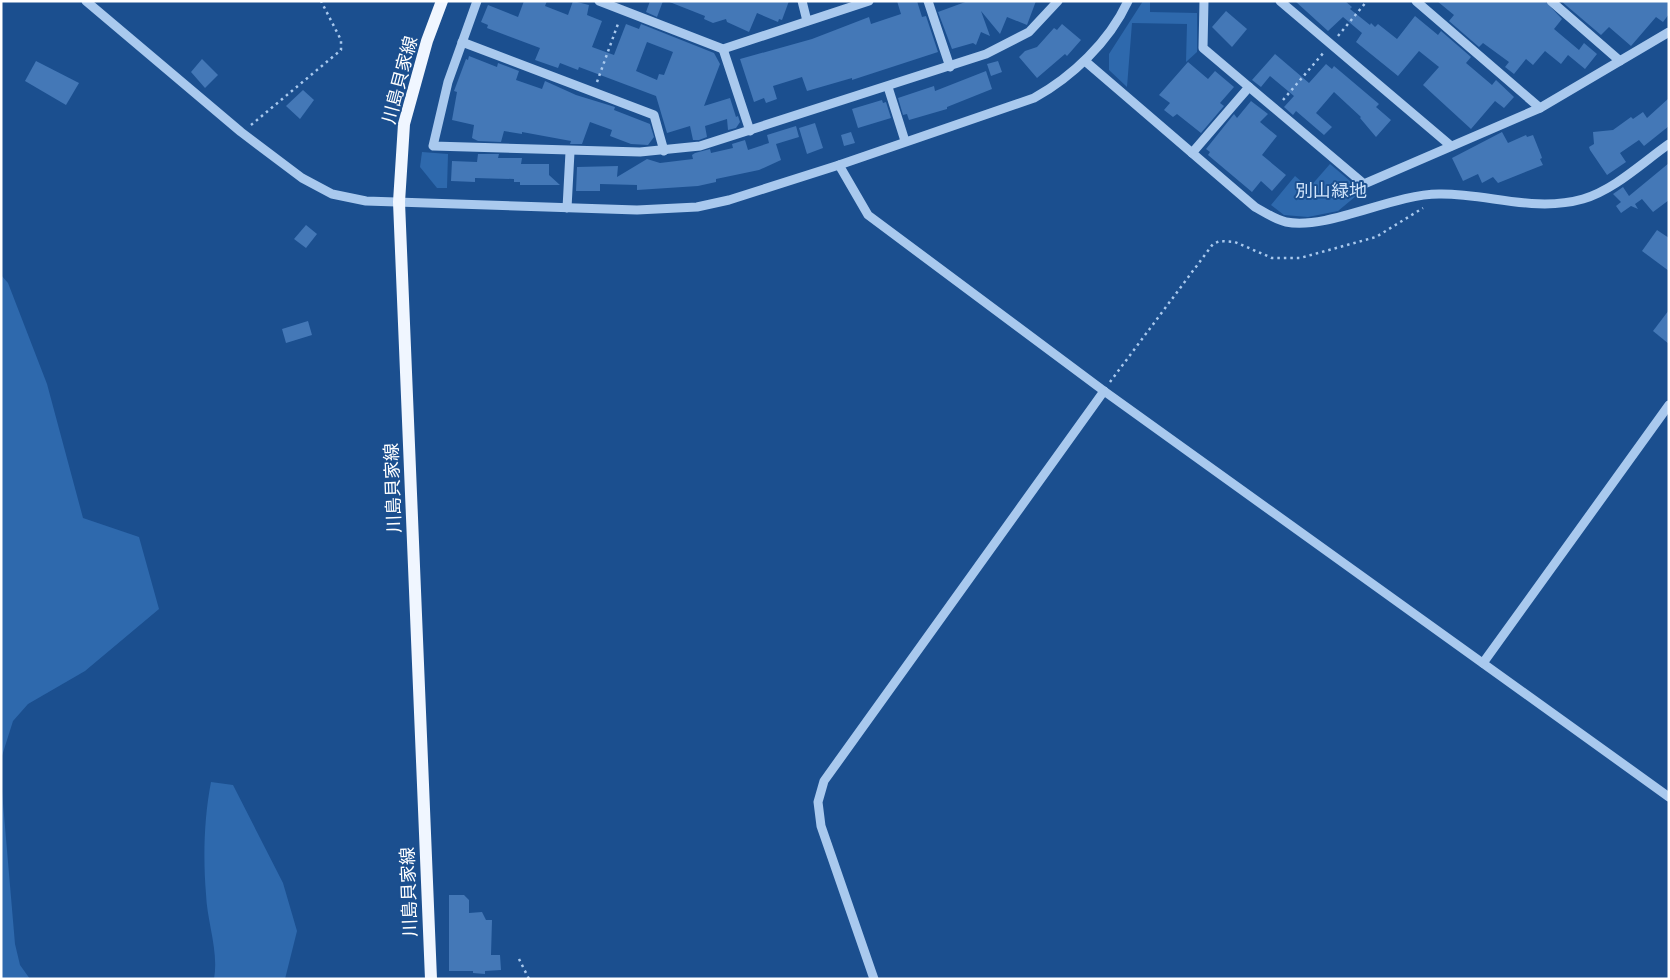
<svg xmlns="http://www.w3.org/2000/svg" width="1670" height="980" font-family="'Space Grotesk','Noto Sans JP',sans-serif">
<style>
.green{fill:#2e69ad}
.building{fill:#4478b7;fill-rule:evenodd}
.lines{fill:none;stroke-linecap:round;stroke-linejoin:round}
.path{stroke:#a9c9ee;stroke-width:2.5;stroke-dasharray:2.5 4;stroke-linecap:butt}
.minor{stroke:#a9c9ee;stroke-width:9}
.major{stroke:#f0f6ff;stroke-width:12}
.labels{text-anchor:middle;stroke-width:4;stroke-linejoin:round;paint-order:stroke}
.street-label{font-size:18px;fill:#fff;stroke:#1b4f8f}
.park-label{font-size:18px;fill:#cfe3fa;stroke:#1b4f8f}
</style>
<rect width="100%" height="100%" fill="#1b4f8f"/>
<g class="green">
<path d="M1143 1H1150V12L1197 13V52L1186 62 1187 24 1132 23 1127 87 1109 70V54Z"/>
<path d="M422 152 448 154 447 188H437L420 167Z"/>
<path d="M1330 164 1362 191 1338 211 1308 217 1284 215 1271 205 1295 176 1309 188Z"/>
<path d="M1 275 8 283 47 384 83 518 139 537 159 609 85 671 28 704 13 721 1 759Z"/>
<path d="M1 780 15 944 20 965 30 979H1Z"/>
<path d="M211 782 233 785 283 883 297 931 285 979H214C219 951 207 922 206 894 203 858 204 818 211 782Z"/>
</g>
<g class="building">
<path d="M524 1H547L545 6 568 15 573 1 589 5 587 15 602 21 592 47 614 55 626 24 639 29 641 24 714 53 720 64 704 106 730 98 736 117 738 116 740 122 736 128 728 130 727 119 705 126 707 137 699 140H693L690 126 667 133 656 96 579 67 578 70 560 63 558 68 535 60 540 48 487 28 488 25 481 22 488 5 518 17ZM647 42 673 52 664 75 659 74 657 80 636 71Z"/>
<path d="M650 1H663L657 17 646 12Z"/>
<path d="M667 1H789L782 20 779 19 778 22 757 13 749 32 727 22 726 19 713 23 704 19 705 16Z"/>
<path d="M897 1H917L922 17 926 16 938 52 852 80V78L807 91 802 77 773 86 777 99 766 103 764 98 754 102 740 59 812 39 869 17 871 24 901 14Z"/>
<path d="M968 1H1036L1027 25 1007 17 1000 34 981 11 990 36 981 32 976 45 973 43 952 49 938 12Z"/>
<path d="M1295 1H1345L1352 7 1350 9 1370 25 1371 23 1375 27 1378 24 1397 39 1415 16 1438 35 1441 31 1471 57 1466 63 1492 85 1496 80 1514 97 1504 108 1495 101 1471 129 1423 85 1439 67 1419 51 1398 76 1356 42 1362 33 1343 17 1328 31Z"/>
<path d="M1437 1H1545L1562 19 1554 29 1579 50 1584 43 1597 54 1585 69 1568 55 1561 64 1545 51 1533 65 1526 59 1514 74 1505 67 1509 62 1483 43 1479 47 1449 21 1454 15Z"/>
<path d="M1561 1H1669V14L1663 22 1656 17 1631 46 1609 27 1601 35Z"/>
<path d="M1226 11 1247 29 1232 47 1212 27Z"/>
<path d="M1062 24 1081 40 1067 56 1065 54 1037 78 1019 57 1025 51 1037 47 1054 28 1057 30Z"/>
<path d="M1275 54 1309 83 1326 64 1332 69 1334 66 1379 104 1376 107 1391 120 1376 137 1360 118 1361 117 1334 92 1316 113 1332 127 1324 135 1296 111 1293 115 1284 107 1294 96 1270 76 1261 87 1252 80Z"/>
<path d="M469 56 497 67 498 63 519 71 516 80 542 89 545 81 576 95 615 107 614 110 650 124 654 137 648 145 631 144 610 136 612 130 590 122 582 144H570L571 141 522 132V134L504 131 501 142 478 141 472 138 474 125 452 120 457 92 454 91 466 59 468 60Z"/>
<path d="M202 59 218 75 205 88 191 72Z"/>
<path d="M36 61 79 83 66 105 25 81Z"/>
<path d="M998 61 1002 72 991 76 987 64Z"/>
<path d="M1188 62 1208 79 1215 71 1234 87 1220 103 1224 106 1201 133 1177 114 1173 117 1164 110 1170 103 1159 95Z"/>
<path d="M986 71 992 89 947 107V109L909 120 907 114 903 115 898 98 934 86 935 91Z"/>
<path d="M303 90 314 100 300 119 286 106Z"/>
<path d="M1669 98V126L1644 146 1639 140 1620 153 1626 162 1607 175 1590 150 1589 147 1594 144 1593 132 1613 130 1631 117 1633 119 1643 112 1647 118Z"/>
<path d="M882 100 883 103 886 102 891 118 858 128 852 109Z"/>
<path d="M1251 101 1268 114 1260 122 1277 136 1262 155 1286 175 1272 191 1261 181 1252 192 1208 155 1210 152 1206 149 1234 114 1237 118Z"/>
<path d="M815 123 823 148 807 154 799 128Z"/>
<path d="M796 126 799 137 776 144 781 160 759 170 716 179V182L698 186 637 190V185L600 184V191H576L577 167 618 166 617 177 647 159 660 163 693 159 692 155 695 153 710 149 711 153 733 148 732 144 745 140 748 150 769 143 767 135Z"/>
<path d="M851 132 855 143 844 146 841 135Z"/>
<path d="M1502 132 1508 143 1526 135 1527 137 1533 135 1541 155 1542 158 1540 159 1543 165 1498 183 1493 177 1482 183 1478 174 1463 181 1452 158Z"/>
<path d="M478 154H499L498 158H522L521 164H549V175L560 185H520V182H514V179L475 178V182L451 181 452 161 477 162Z"/>
<path d="M1669 163V200L1653 212 1642 199 1635 204 1638 209 1631 206 1621 213 1616 206 1621 202 1613 194 1623 187 1629 196Z"/>
<path d="M306 225 317 234 306 248 294 239Z"/>
<path d="M1657 230 1669 238V271L1642 251Z"/>
<path d="M1669 310V344L1653 331Z"/>
<path d="M308 321 312 335 286 343 282 329Z"/>
<path d="M449 895H464L469 900V913L482 912 486 920H492L491 955H500L501 970 485 971V974L473 973V971H449Z"/>
</g>
<g class="lines">
<g class="path">
<path d="M1338 36 1367 1"/>
<path d="M597 82 619 21"/>
<path d="M1283 100 1325 51"/>
<path d="M251 125 341 50V40L321 1"/>
<path d="M1110 382 1213 244 1220 241 1235 242 1272 258H1300L1376 237 1423 208"/>
<path d="M519 959 529 979"/>
</g>
<g class="minor">
<path d="M86 1 241 132 302 178 332 194 366 201 637 210 697 207 729 200 839 165 1034 98C1072 77 1109 42 1128 1"/>
<path d="M477 1 448 82 433 146 640 152 700 146 986 54 1029 32 1058 1"/>
<path d="M599 1 723 49 869 1"/>
<path d="M802 1 807 21"/>
<path d="M928 1 950 67"/>
<path d="M1204 1 1203 48 1364 184 1540 108 1669 32"/>
<path d="M1280 1 1451 146"/>
<path d="M1416 1 1540 108"/>
<path d="M1551 1 1620 61"/>
<path d="M462 42 654 115 664 151"/>
<path d="M723 49 750 131"/>
<path d="M1085 61 1255 207C1264 212 1276 220 1286 222 1329 230 1392 194 1439 194 1487 193 1534 213 1583 199 1614 190 1642 163 1669 144"/>
<path d="M888 87 905 141"/>
<path d="M1192 153 1249 87"/>
<path d="M839 165 868 215 1104 391 1669 797"/>
<path d="M567 208 570 152"/>
<path d="M1483 663 1669 405"/>
<path d="M874 979 821 826 818 802 824 781 1104 391"/>
</g>
<path class="major" d="M431 979 399 202 404 124 427 41 442 1"/>
</g>
<g class="labels">
<g class="street-label">
<text transform="translate(400 80) rotate(-75)" y="6">川島貝家線</text>
<text transform="translate(393 488) rotate(-92)" y="6">川島貝家線</text>
<text transform="translate(409 892) rotate(-92)" y="6">川島貝家線</text>
</g>
<g class="park-label">
<text x="1331" y="197">別山緑地</text>
</g>
</g>
<rect width="1670" height="980" fill="none" stroke="#ffffff" stroke-width="5"/>
</svg>
